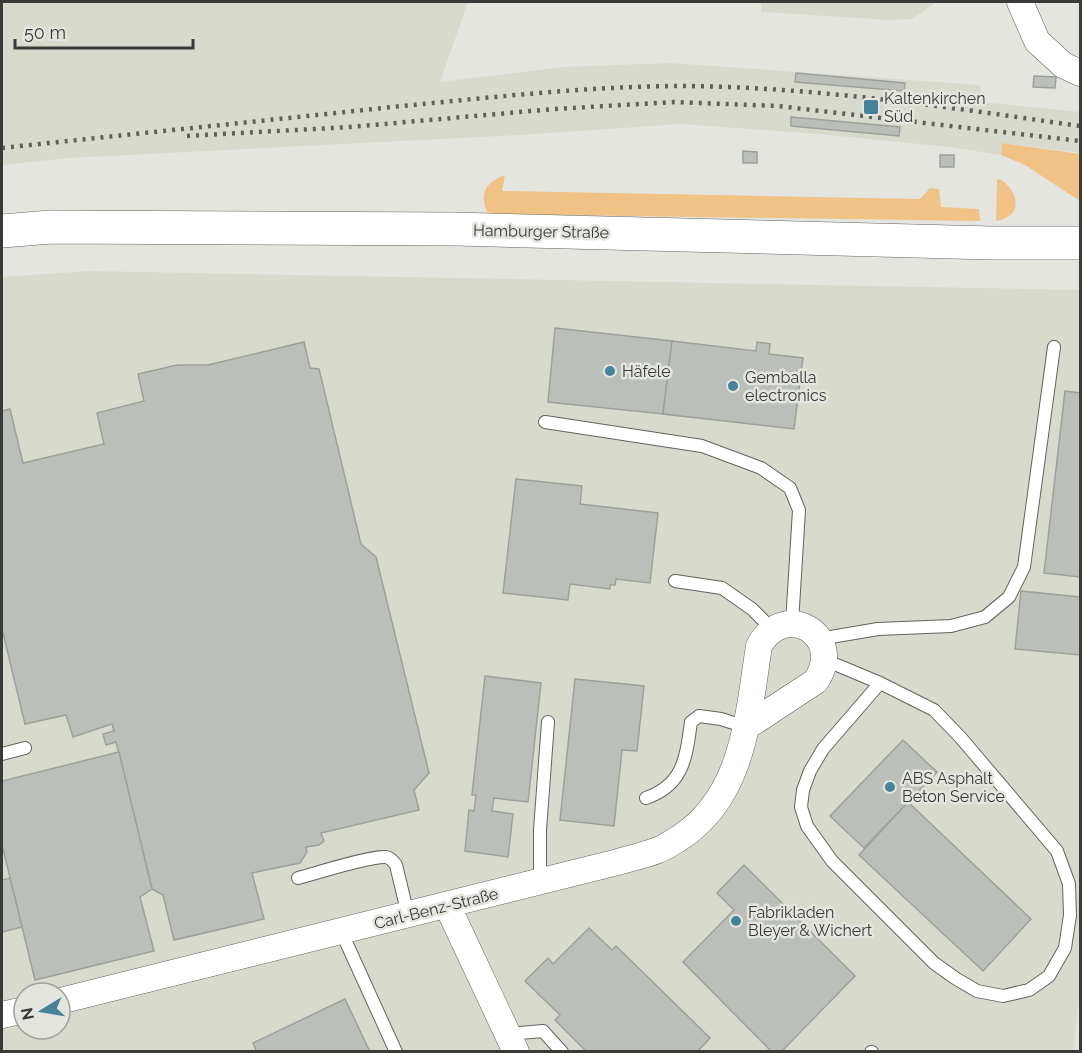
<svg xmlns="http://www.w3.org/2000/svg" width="1082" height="1053" font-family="Raleway,sans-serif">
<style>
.built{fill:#d8dacd;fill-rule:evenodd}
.green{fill:#f0c286}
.building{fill:#bbbfba;stroke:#9da19c;stroke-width:1.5}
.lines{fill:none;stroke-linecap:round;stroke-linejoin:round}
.lane-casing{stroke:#63645f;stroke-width:14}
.street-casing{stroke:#63645f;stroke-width:27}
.secondary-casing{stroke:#63645f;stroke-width:34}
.lane{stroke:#fff;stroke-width:12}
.street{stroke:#fff;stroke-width:26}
.secondary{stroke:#fff;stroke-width:33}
.rail{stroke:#5f5f5d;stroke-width:4.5;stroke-dasharray:3 6;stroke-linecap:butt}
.poi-dot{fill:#458398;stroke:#e4e5df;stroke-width:2}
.labels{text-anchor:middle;stroke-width:5;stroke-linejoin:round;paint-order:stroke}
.poi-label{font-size:16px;fill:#3a3a38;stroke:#e4e5df;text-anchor:start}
.street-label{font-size:16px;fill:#3a3a38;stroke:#e4e5df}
</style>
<rect width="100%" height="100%" fill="#e4e5df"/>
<g class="built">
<path d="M2 2H471H468L440 82 562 67 671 63 980 85 981 102 1080 112V153L1002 143 1001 155 950 147 819 134 681 124 520 135 69 158 2 165Z"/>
<path d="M761 2H937L912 19 890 20 761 12Z"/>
<path d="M89 271 1080 290V993L1073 1051 2 1052V277ZM24 993H60V1029H24Z"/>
</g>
<g class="green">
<path d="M1002 143 1080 154V201L1025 165 1001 155Z"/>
<path d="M505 175 502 191 920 199 930 188 939 189 941 207 979 209 980 221 495 214 487 212C479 193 486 182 505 175Z"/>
<path d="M1000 179C1019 191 1024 217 996 221L997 180Z"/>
</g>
<g class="building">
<path d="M796 73 905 83 904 91 795 82Z"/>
<path d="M1034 76 1056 77 1055 88 1033 87Z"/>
<path d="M791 117 900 127 899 136 791 126Z"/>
<path d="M743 151 757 152V163H743Z"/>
<rect x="940" y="155" width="14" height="12"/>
<path d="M555 328 672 341 663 414 548 402Z"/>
<path d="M672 341 756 351 757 342 770 344 769 354 803 358 794 429 663 414Z"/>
<path d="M304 342 310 368 319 369 361 544 376 557 429 773 414 790 419 810 321 833 324 841 319 845 306 847 307 852 300 863 252 873 264 919 174 940 163 895 152 889 116 742 106 745 103 734 114 731 112 724 73 737 66 715 25 724 2 629V411L10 409 23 463 104 444 97 413 144 401 138 374 177 365H208Z"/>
<path d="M1065 391 1080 393V577L1044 573Z"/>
<path d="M516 479 582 486 580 504 658 513 650 583 616 579 615 585H610V589L570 584 568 600 503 593Z"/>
<path d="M1021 591 1080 597V655L1015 649Z"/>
<path d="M485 676 541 683 528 802 494 798 492 811 513 814 508 857 465 851 469 810 474 811 476 795H472Z"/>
<path d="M575 679 644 686 637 751 622 750 614 826 560 820Z"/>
<path d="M903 740 937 772 864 848 830 816Z"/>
<path d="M119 752 152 889 140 897 154 951 35 980 2 845V781Z"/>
<path d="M908 802 1031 919 983 971 859 855Z"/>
<path d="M744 865 855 976 781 1052H772L683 962 734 910 717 893Z"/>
<path d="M10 878 22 927 2 932V880Z"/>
<path d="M589 928 612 950 616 946 710 1038 697 1052H587L555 1020 560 1015 525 981 548 958 553 964Z"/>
<path d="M345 999 370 1052H257L253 1043Z"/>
</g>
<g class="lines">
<defs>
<g id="lane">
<path d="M545 422 702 446 761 468 790 488 799 510 792 623"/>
<path d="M675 581 722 588 752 609 772 629"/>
<path d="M819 639 878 629 951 626 985 617 1009 597 1024 567 1054 347"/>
<path d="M825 660 880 683 934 710 961 738 1057 851 1069 884 1070 915 1065 948 1049 976 1029 990 1003 996 977 991 955 978 934 963 832 861 807 826 801 807 803 790 810 771 823 749 880 683"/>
<path d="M2 754 25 748"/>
<path d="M646 798C684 785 686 757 691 722L699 716 721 719 746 727"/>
<path d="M298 878C317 873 369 856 386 857 391 858 393 861 396 865L408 915"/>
<path d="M540 882V830L548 722"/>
<path d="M341 931 396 1052"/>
<path d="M508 1034 543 1031 562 1052"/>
<path d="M871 1052H872"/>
</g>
<g id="street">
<path d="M1020 2 1037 41 1063 65 1080 73"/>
<path d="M447 905 516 1052"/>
<path d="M60 1001 618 862C631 858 646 855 658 850 665 848 672 842 678 839 744 798 748 716 759 646 784 599 846 635 816 681L746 727"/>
<path d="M2 1015 24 1010"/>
</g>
<path id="secondary" d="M2 231 51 227 455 229 991 243H1080"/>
</defs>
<use href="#lane" class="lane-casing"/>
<use href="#street" class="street-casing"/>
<use href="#secondary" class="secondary-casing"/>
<use href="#lane" class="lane"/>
<use href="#street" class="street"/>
<use href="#secondary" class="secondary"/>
<g class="rail">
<path d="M187 136 350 127 554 109 674 102 778 106 1080 141"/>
<path d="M2 148C132 134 262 121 392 107 486 98 580 87 674 86 810 86 946 107 1080 126"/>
</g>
</g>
<g class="poi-dot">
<rect x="863" y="99" width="16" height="16" rx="3"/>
<circle cx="610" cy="371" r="6"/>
<circle cx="733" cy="386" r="6"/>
<circle cx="890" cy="787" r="6"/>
<circle cx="736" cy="921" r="6"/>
</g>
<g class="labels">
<g class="poi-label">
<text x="884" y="104">Kaltenkirchen<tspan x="884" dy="18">Süd</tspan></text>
<text x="622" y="377">Häfele</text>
<text x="745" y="383">Gemballa<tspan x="745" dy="18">electronics</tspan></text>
<text x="902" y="784">ABS Asphalt<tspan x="902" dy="18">Beton Service</tspan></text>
<text x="748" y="918">Fabrikladen<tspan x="748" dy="18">Bleyer &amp; Wichert</tspan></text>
</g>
<g class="street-label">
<text transform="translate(541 231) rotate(1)" y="6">Hamburger Straße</text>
<text transform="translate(436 908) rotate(-14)" y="6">Carl-Benz-Straße</text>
</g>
</g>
<rect width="1082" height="1053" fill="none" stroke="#3a3a38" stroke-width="6"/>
<g transform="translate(42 1011) rotate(259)"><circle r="28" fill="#e4e5df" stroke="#a0a19c" stroke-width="1.5"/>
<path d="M0-4.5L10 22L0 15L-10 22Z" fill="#458398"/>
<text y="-9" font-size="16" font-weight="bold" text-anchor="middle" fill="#3a3a38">N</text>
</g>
<path d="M15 39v9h178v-9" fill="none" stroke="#3a3a38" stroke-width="3"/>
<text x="24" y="39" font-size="18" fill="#3a3a38" stroke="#e4e5df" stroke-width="4.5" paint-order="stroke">50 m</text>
</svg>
